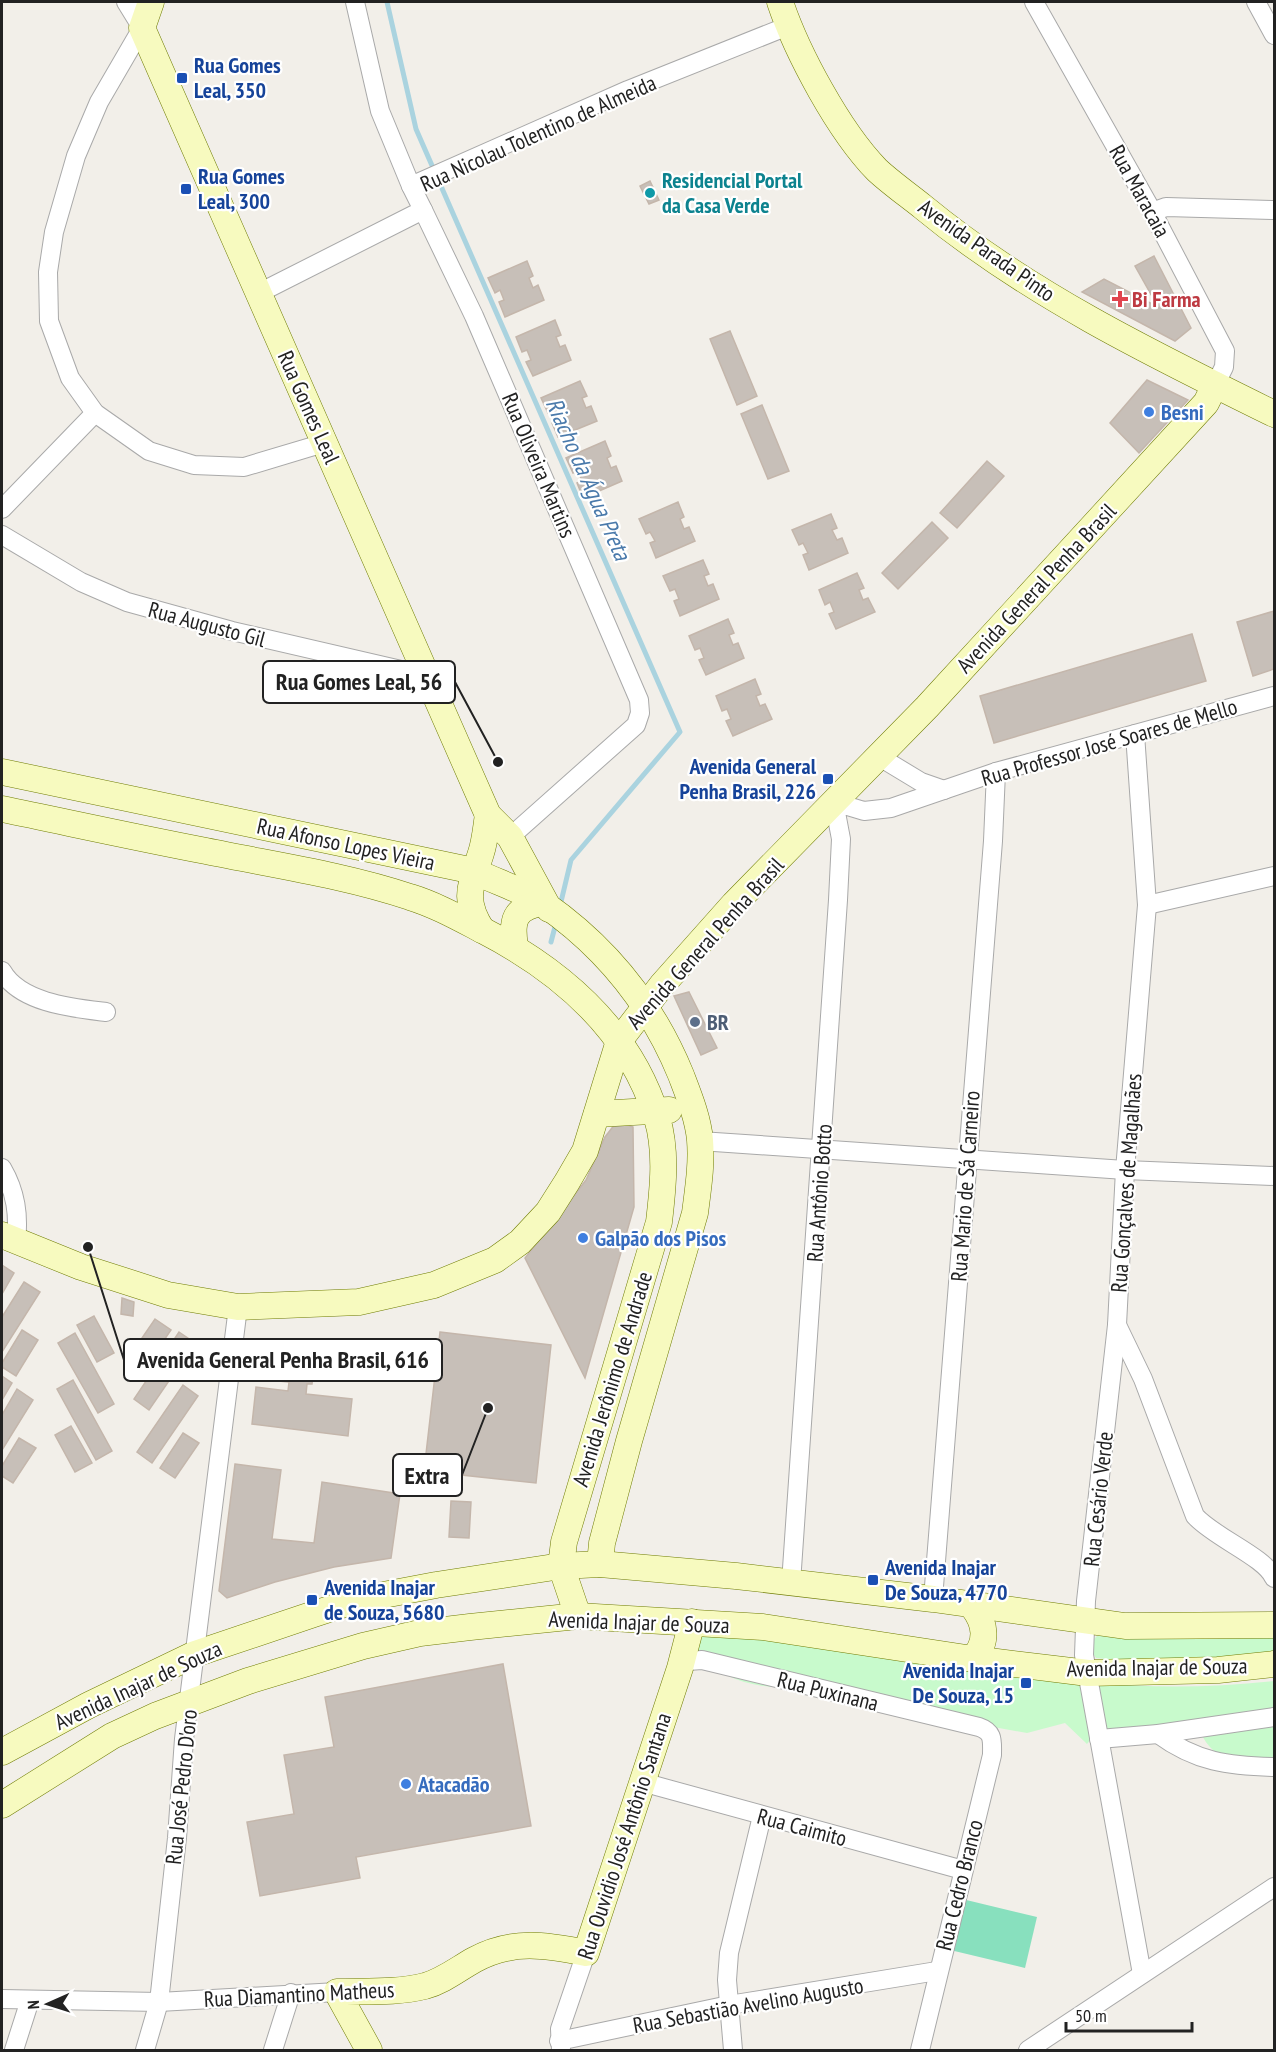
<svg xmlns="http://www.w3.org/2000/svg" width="1276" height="2052" font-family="'PT Sans Narrow',sans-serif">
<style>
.park{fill:#c8facc}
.pitch{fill:#88e0be}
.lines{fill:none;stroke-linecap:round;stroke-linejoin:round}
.stream{stroke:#aad3df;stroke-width:5}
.building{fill:#c7bfb8;stroke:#c4b6ab;stroke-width:1.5}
.street-casing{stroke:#a9a9a9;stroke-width:20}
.secondary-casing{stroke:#707d05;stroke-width:27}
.street{stroke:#fff;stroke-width:18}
.secondary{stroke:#f7fabf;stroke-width:26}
.transit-dot{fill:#1a4fb4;stroke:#fff;stroke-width:2}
.culture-dot{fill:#0f9aa8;stroke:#fff;stroke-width:2}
.health-dot{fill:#e0444e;stroke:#fff;stroke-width:2}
.shop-dot{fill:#3f7fe0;stroke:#fff;stroke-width:2}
.service-dot{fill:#5c6f8a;stroke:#fff;stroke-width:2}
.labels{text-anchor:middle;stroke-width:4.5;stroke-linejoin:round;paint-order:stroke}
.transit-label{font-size:22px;font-weight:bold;fill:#164399;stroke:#fff;text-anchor:start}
.street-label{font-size:22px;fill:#222;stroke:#fff}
.culture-label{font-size:22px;font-weight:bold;fill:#0d838f;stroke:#fff;text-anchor:start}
.health-label{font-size:22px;font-weight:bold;fill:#be3a42;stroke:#fff;text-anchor:start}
.shop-label{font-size:22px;font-weight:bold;fill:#366cbe;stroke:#fff;text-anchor:start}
.service-label{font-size:22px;font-weight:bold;fill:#4e5e75;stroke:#fff;text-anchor:start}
.water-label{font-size:24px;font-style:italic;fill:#4a7aab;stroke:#fff}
.leader{fill:none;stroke:#222;stroke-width:2}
.callout-dot{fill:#222;stroke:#fff;stroke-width:2}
.callout{fill:#fff;stroke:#222;stroke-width:2}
.callout-label{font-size:24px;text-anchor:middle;font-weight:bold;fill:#222}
</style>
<rect width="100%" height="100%" fill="#f2efe9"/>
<g class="park">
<path d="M694 1626C768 1638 842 1649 916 1661 1039 1680 1150 1695 1274 1681V1763C1242 1760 1214 1765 1200 1731L1095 1734 1087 1744 1065 1723 1027 1733 977 1724 783 1673 771 1687C740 1684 716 1673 693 1652Z"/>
<path d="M1274 1633V1656L1145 1663 1096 1658 1092 1652 1093 1640 1097 1636 1210 1639Z"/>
</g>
<path class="pitch" d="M958 1898 1037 1917 1025 1968 946 1949Z"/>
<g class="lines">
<g class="stream">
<path d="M387 2 416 129 680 732 571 860 560 906"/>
<path d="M551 942 556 923"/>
</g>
</g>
<g class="building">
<path d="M650 181 659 200 649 204 640 186Z"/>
<path d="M1154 256 1191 328 1175 341 1082 292 1104 279 1158 307 1135 266Z"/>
<path d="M527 261 533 276 529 278 533 288 538 285 544 300 505 317 499 302 504 300 500 290 495 293 488 278Z"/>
<path d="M555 320 561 335 556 337 560 347 565 345 571 360 533 376 526 362 531 360 527 350 522 352 516 337Z"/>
<path d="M730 331 757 396 737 405 710 339Z"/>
<path d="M1147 380 1188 400 1139 453 1110 423Z"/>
<path d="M580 381 587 396 582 398 586 408 591 406 597 421 558 437 552 423 557 421 553 411 548 413 541 398Z"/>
<path d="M762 405 789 471 768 479 741 414Z"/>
<path d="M605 441 611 456 607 458 611 468 616 466 622 481 583 498 577 483 582 481 578 471 573 473 566 458Z"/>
<path d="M987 461 1004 476 957 528 940 513Z"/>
<path d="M678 502 684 517 680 519 684 529 689 527 695 541 656 558 650 543 655 541 650 532 646 534 639 519Z"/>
<path d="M831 514 837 528 832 530 837 540 842 538 848 553 809 570 803 555 808 553 803 543 799 545 792 530Z"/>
<path d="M932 522 948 538 898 589 882 573Z"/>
<path d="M703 560 709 574 704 576 708 586 713 584 719 599 680 616 674 601 679 599 675 589 670 591 663 576Z"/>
<path d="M857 573 864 588 859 590 863 600 868 598 875 612 836 629 829 614 834 612 830 602 825 605 819 590Z"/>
<path d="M1274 611V669L1253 676 1237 622Z"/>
<path d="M728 619 734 633 729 635 733 645 738 643 744 658 706 675 699 660 704 658 700 648 695 650 689 636Z"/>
<path d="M1192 634 1206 681 994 743 980 696Z"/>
<path d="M755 679 761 694 756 696 760 706 765 704 772 719 733 736 726 721 731 719 727 709 722 711 716 696Z"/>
<path d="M689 992 717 1048 701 1055 674 996Z"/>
<path d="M623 1123 633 1127 634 1207 585 1378 525 1258 586 1180 605 1137 615 1124Z"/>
<path d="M2 1265 14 1273 2 1294Z"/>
<path d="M24 1282 40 1292 2 1352V1317Z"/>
<path d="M122 1298 134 1302 133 1316 121 1314Z"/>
<path d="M94 1316 114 1353 97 1362 77 1325Z"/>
<path d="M155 1319 171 1330 147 1365 131 1354Z"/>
<path d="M22 1330 38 1340 16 1376 2 1367V1363Z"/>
<path d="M179 1332 195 1343 149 1410 134 1399Z"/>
<path d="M440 1332 551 1345 536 1483 424 1471Z"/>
<path d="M75 1333 114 1404 98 1413 58 1343Z"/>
<path d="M262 1340 316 1346 312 1384H307L306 1394 352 1399 348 1436 252 1424 256 1387 288 1391 289 1382 257 1379Z"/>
<path d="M2 1376 12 1383 2 1400Z"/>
<path d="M73 1380 112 1451 96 1460 57 1389Z"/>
<path d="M183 1385 198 1396 152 1463 137 1452Z"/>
<path d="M17 1389 33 1400 2 1450V1415Z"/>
<path d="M71 1426 92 1463 75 1472 55 1435Z"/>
<path d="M183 1433 199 1443 175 1478 160 1468Z"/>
<path d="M19 1438 36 1448 13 1483 2 1476V1466Z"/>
<path d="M235 1464 281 1470 272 1539 314 1543 322 1482 400 1494 391 1558 334 1567 275 1582 227 1598 219 1591Z"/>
<path d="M451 1501 471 1502 469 1538 449 1537Z"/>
<path d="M503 1664 531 1826 356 1857 360 1878 260 1896 247 1822 294 1814 284 1755 334 1747 325 1697Z"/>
</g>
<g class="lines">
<defs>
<g id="street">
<path d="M126 2 142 28 99 102 76 156 54 232 48 272 49 321 70 378 95 413 149 451 194 465 244 467 324 443"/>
<path d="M355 2 380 111 411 186"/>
<path d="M1034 2 1148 204 1225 351 1224 367 1215 385"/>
<path d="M1256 2 1274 35"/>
<path d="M423 210 474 316 639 700 640 713 636 725 510 837"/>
<path d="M1152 212 1166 207 1274 210"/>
<path d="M259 293 423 210 411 186 628 90 788 26"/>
<path d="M2 509 95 413"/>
<path d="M2 535 81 582 127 602 232 631 427 676"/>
<path d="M1135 734 1147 905 1125 1170 1117 1325 1086 1601 1084 1655 1142 1974"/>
<path d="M878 756 921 782 944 790"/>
<path d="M1147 905 1274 876"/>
<path d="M2 971C20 1003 73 1008 106 1012"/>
<path d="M700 1141 1125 1170 1274 1176"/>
<path d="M2 1168C16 1192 19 1215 16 1242"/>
<path d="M1117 1325 1143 1379 1195 1516C1215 1538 1265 1557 1274 1578"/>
<path d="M791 1583 838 900 841 839 834 802 864 811 891 808 996 772 1274 696"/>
<path d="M933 1599 993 841 996 772"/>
<path d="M680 1668 688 1661 702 1660 979 1727C994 1732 992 1741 992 1755L920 2050"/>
<path d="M1158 1734C1196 1762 1229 1766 1274 1767"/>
<path d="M1099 1739 1158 1734 1274 1717"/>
<path d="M642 1782 963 1870"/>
<path d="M2 1999 159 2002 337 1992"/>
<path d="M559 2041 729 2005 937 1971"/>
<path d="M14 2050 30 2000"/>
<path d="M145 2050 159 2002 177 1838 184 1739 238 1307"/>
<path d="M273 2050 291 1993"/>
<path d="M561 2050 560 2029 586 1953"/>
<path d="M733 2050 727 1980 729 1953 762 1816"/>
<path d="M1028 2050 1274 1887"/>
</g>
<g id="secondary">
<path d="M151 2 142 28 163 76 488 815 510 837 549 909"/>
<path d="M780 2C797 53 839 131 877 170 891 183 908 195 923 207 1027 293 1154 355 1274 414"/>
<path d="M2 772 474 871C496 882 523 890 544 904 607 948 652 1004 681 1075 689 1096 698 1118 700 1140 702 1165 698 1189 695 1213L629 1441 602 1543 600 1564"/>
<path d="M2 809C70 823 138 838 206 851 274 865 344 875 410 897 436 905 459 918 484 931 563 972 630 1030 657 1118 667 1151 663 1188 659 1222L564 1542 561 1566 578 1616"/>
<path d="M482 930C462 899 471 885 481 853 485 841 486 827 488 815"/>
<path d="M515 947C511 920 514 908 542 903"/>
<path d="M597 1114 669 1110"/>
<path d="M2 1235 81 1267 168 1295 238 1307 359 1302 434 1285 495 1260 520 1242 548 1212 567 1182 585 1151 619 1041 662 985 734 904 927 707 1206 403 1215 385"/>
<path d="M973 1659C988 1642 986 1624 973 1607"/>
<path d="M2 1752 89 1705 195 1654 314 1614 357 1600 436 1585 561 1566 600 1564 736 1576 933 1599 1125 1626 1274 1625"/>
<path d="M2 1805 112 1736 155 1716 248 1681 363 1646 420 1633 470 1627 578 1616 763 1627 973 1659 1088 1673 1218 1670 1274 1664"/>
<path d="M369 2050 337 1992C366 1991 396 1993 425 1986 443 1981 458 1969 474 1960 512 1939 546 1945 586 1953L680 1668 692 1622"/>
</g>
</defs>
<use href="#street" class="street-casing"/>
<use href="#secondary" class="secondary-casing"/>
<use href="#street" class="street"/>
<use href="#secondary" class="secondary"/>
</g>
<g class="transit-dot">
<rect x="176" y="72" width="12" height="12" rx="3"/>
<rect x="180" y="183" width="12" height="12" rx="3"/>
<rect x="822" y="773" width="12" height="12" rx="3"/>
<rect x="867" y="1574" width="12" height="12" rx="3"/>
<rect x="306" y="1594" width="12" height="12" rx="3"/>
<rect x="1020" y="1677" width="12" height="12" rx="3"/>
</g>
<circle class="culture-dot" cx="650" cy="193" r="6"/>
<path class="health-dot" d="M1117 290h6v6h6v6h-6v6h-6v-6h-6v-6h6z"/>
<g class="shop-dot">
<circle cx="1149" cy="412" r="6"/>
<circle cx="583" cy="1238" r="6"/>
<circle cx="406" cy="1784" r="6"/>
</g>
<circle class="service-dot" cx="695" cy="1022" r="6"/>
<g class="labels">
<g class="transit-label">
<text x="194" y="73">Rua Gomes<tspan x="194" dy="25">Leal, 350</tspan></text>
<text x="198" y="184">Rua Gomes<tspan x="198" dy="25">Leal, 300</tspan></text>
<text x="816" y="774" text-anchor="end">Avenida General<tspan x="816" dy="25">Penha Brasil, 226</tspan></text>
<text x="885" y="1575">Avenida Inajar<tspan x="885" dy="25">De Souza, 4770</tspan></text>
<text x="324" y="1595">Avenida Inajar<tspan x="324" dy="25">de Souza, 5680</tspan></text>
<text x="1014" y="1678" text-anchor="end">Avenida Inajar<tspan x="1014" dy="25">De Souza, 15</tspan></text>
</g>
<g class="street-label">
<text transform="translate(538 133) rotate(-24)" y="8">Rua Nicolau Tolentino de Almeida</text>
<text transform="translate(1140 191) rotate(61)" y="8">Rua Maracaia</text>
<text transform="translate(987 250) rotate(35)" y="8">Avenida Parada Pinto</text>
<text transform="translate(309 407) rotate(66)" y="8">Rua Gomes Leal</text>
<text transform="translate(539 465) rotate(67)" y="8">Rua Oliveira Martins</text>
<text transform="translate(1036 588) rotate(-47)" y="8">Avenida General Penha Brasil</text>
<text transform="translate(207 624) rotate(15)" y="8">Rua Augusto Gil</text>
<text transform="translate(1109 742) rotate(-16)" y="8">Rua Professor José Soares de Mello</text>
<text transform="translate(346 844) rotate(12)" y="8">Rua Afonso Lopes Vieira</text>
<text transform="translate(705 943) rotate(-48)" y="8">Avenida General Penha Brasil</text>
<text transform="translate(1126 1183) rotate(-86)" y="8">Rua Gonçalves de Magalhães</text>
<text transform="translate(965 1186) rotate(-86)" y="8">Rua Mario de Sá Carneiro</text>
<text transform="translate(819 1193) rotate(-86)" y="8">Rua Antônio Botto</text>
<text transform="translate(612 1379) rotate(-73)" y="8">Avenida Jerônimo de Andrade</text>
<text transform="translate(1098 1499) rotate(-84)" y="8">Rua Cesário Verde</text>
<text transform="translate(639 1622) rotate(2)" y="8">Avenida Inajar de Souza</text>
<text transform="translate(1157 1667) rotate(-1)" y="8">Avenida Inajar de Souza</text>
<text transform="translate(138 1685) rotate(-25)" y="8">Avenida Inajar de Souza</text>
<text transform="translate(828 1691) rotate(14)" y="8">Rua Puxinana</text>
<text transform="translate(181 1787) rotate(-84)" y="8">Rua José Pedro D'oro</text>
<text transform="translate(802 1827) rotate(15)" y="8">Rua Caimito</text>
<text transform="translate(624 1836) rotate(-72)" y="8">Rua Ouvidio José Antônio Santana</text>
<text transform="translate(959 1885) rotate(-76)" y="8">Rua Cedro Branco</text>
<text transform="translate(299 1994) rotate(-3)" y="8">Rua Diamantino Matheus</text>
<text transform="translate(748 2005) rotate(-10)" y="8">Rua Sebastião Avelino Augusto</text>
</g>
<g class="culture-label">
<text x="662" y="188">Residencial Portal<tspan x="662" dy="25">da Casa Verde</tspan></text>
</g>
<g class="health-label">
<text x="1132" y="307">Bi Farma</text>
</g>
<g class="shop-label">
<text x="1161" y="420">Besni</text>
<text x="595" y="1246">Galpão dos Pisos</text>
<text x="418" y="1792">Atacadão</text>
</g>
<g class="service-label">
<text x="707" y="1030">BR</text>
</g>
<g class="water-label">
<text transform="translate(588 479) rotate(66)" y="8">Riacho da Água Preta</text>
</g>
</g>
<path class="leader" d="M498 762L455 682M88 1247L124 1360M488 1408L462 1475"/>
<g class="callout-dot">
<circle cx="498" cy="762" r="6"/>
<circle cx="88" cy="1247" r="6"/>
<circle cx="488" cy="1408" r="6"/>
</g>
<g class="callout">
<rect x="263" y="661" width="192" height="42" rx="6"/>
<rect x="124" y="1339" width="318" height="42" rx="6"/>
<rect x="393" y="1454" width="69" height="42" rx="6"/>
</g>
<g class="callout-label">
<text x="359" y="690">Rua Gomes Leal, 56</text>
<text x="283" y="1368">Avenida General Penha Brasil, 616</text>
<text x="427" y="1484">Extra</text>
</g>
<rect width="1276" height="2052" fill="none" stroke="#222222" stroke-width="6"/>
<g transform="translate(48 2004) rotate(267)" stroke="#ffffff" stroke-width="4.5" paint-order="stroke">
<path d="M0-4.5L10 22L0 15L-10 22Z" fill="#222222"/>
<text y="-9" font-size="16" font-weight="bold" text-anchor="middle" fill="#222222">N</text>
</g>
<path d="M1066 2022v9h126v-9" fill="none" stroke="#222222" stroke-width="3"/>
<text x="1075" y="2022" font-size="18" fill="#222222" stroke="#ffffff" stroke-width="4.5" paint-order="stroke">50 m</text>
</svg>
